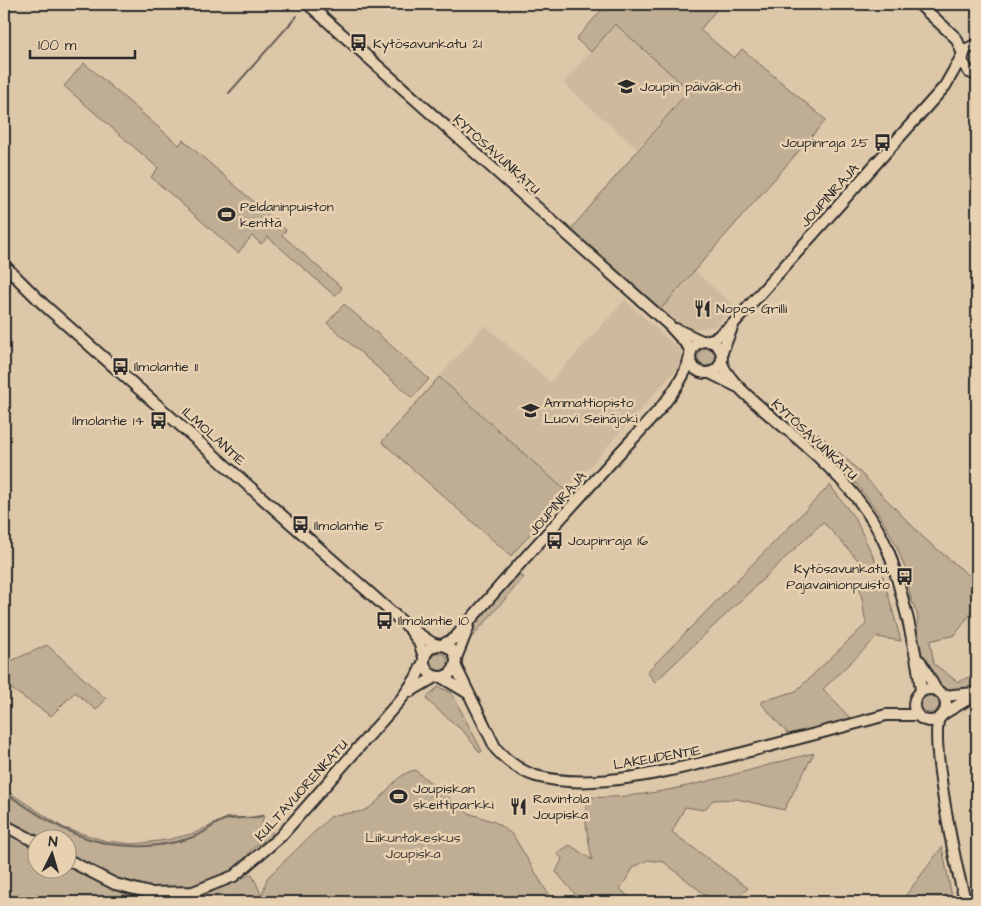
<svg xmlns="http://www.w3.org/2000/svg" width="981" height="906" font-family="'Architects Daughter',sans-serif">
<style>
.built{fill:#cdb99e}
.green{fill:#bfad94;stroke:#756c60}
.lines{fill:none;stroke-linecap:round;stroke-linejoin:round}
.stream{stroke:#696258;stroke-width:2}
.tertiary-casing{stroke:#2b2b2b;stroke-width:14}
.tertiary{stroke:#e8d1b1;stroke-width:10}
.labels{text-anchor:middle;stroke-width:5;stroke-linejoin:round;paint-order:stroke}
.poi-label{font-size:14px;fill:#2b2b2b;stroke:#e8d1b1;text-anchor:start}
.street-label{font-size:14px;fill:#2b2b2b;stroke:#e8d1b1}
.park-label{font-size:14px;fill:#413e3b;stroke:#e8d1b1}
</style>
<rect width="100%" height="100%" fill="#ddc7a9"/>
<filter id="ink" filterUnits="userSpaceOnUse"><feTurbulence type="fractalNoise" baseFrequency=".02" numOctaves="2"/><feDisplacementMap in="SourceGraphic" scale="10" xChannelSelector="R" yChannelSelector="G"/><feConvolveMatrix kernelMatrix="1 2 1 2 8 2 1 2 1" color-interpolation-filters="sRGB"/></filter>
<g filter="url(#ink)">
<g class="built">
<path d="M615 24 689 90 637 149 563 83Z"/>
<path d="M695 271 734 306 716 326 689 330 661 309Z"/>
<path d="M625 300 681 351V364L567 492 439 377 485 325 550 382Z"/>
</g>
<g class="green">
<path d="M607 4H721L700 30 734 58 742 49 826 120 661 309 571 229 689 90 615 24 591 52 576 39Z"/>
<path d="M84 63 179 145 183 140 286 230 282 235 342 288 335 296 268 237 261 244 252 236 238 253 151 177 158 168 64 86Z"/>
<path d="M344 304 429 379 412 398 327 323Z"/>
<circle cx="707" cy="357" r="9"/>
<path d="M439 377 567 492 511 556 382 442Z"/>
<path d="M818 433 853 465 926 540 977 582V605L955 635 930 641 934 664 958 682 977 673V686C965 690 948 696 938 685 926 673 916 645 917 628 917 624 918 621 918 617 916 609 912 603 910 596 909 591 909 585 908 580 895 525 854 477 814 439Z"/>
<path d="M830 485 856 520 878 567 863 571 860 562 823 522 655 682 647 672Z"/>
<path d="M517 575 524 577 474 635 465 640 475 624Z"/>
<path d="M883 576 901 641 877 637 823 689 851 719 789 735 760 702 796 691 866 624 859 582Z"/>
<path d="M47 645 106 699 96 710 75 692 51 716 4 684V664Z"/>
<circle cx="439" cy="662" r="9"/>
<path d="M438 687 451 692 482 751 480 753 465 733 428 701 427 697Z"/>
<circle cx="930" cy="704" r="9"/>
<path d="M814 753 784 810 737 799 713 800 704 810 685 807 672 832 748 888 735 902H714L664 862 648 860 634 867 620 889 635 902H582L556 872 562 859 557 853 570 845 592 860 586 825V797C658 801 744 770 814 753Z"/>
<path d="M415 770 468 813 495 822 513 835 553 902H4V831L37 850 38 868H68V867C138 906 179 906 252 874L262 896 267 878 330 817C344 811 359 815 369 808 385 797 395 774 415 770Z"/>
<path d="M4 789 64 828 106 841 134 844 167 840 195 833 229 817 249 818 264 815 262 823 274 834C268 840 257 844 252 849 246 855 244 865 236 870 176 906 123 885 68 855V838H38L4 820Z"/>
<path d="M942 847 953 902H901Z"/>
</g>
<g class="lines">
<g class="stream">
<path d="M229 93 297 16"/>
<path d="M4 792C51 823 86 849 146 846 163 845 182 842 198 835 207 831 215 823 224 820 236 817 250 819 262 816"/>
</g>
<defs>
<g id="tertiary">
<path d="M308 4 669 325 688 346 691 352"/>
<path d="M919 4 956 38 963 54"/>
<path d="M977 44 965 50 962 61 969 72 977 75"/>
<path d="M4 265 43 304 407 626 432 643 439 645"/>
<path d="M676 329 702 341"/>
<path d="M709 340 716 338 734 323 945 86 962 56"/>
<circle cx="706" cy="357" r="16"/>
<path d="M722 352 733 325"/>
<path d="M722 363C729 386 783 425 803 443 838 474 872 509 889 553 897 575 902 597 908 620 913 643 919 667 921 691"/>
<path d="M710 373 736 386"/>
<path d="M411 631 419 642 424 657"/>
<circle cx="440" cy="661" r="16"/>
<path d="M442 645 455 638C506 577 561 519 614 459 637 433 684 390 690 356"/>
<path d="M456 658 468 628"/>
<path d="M920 661 936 690"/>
<path d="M455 665 496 749C507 761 520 771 536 776 596 793 690 766 750 751 795 739 840 728 886 715H917"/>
<path d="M441 677 468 693"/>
<circle cx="930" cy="705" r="16"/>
<path d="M411 691 435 677"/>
<path d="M944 696 974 693"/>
<path d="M943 714 977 694"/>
<path d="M939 718C930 743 956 873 966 902"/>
<path d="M4 825 38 843"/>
<path d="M68 860 115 884 150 893 193 892 234 876 281 836 402 698 416 678 423 663"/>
</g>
</defs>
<use href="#tertiary" class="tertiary-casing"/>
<use href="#tertiary" class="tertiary"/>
</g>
</g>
<defs>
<symbol id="bus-bare" viewBox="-9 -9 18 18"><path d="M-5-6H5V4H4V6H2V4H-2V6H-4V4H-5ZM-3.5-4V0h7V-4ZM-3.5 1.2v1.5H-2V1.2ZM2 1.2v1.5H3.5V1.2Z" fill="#2b2b2b" stroke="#e8d1b1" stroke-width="2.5" paint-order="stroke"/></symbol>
<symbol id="school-bare" viewBox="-9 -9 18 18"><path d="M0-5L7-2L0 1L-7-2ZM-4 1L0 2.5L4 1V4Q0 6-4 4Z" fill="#2b2b2b" stroke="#e8d1b1" stroke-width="2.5" paint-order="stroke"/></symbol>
<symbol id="stadium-bare" viewBox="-9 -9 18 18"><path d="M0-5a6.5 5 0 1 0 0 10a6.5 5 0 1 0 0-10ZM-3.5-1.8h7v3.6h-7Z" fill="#2b2b2b" stroke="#e8d1b1" stroke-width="2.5" paint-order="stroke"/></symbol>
<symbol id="restaurant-bare" viewBox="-9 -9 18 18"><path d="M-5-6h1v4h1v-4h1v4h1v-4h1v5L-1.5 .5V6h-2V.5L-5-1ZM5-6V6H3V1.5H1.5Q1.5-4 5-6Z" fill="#2b2b2b" stroke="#e8d1b1" stroke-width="2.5" paint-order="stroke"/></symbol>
</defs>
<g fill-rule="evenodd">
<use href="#bus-bare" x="346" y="30" width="25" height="25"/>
<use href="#school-bare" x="614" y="74" width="25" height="25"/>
<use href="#bus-bare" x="870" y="130" width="25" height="25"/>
<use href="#stadium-bare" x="214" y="202" width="25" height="25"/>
<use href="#restaurant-bare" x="690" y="296" width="25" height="25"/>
<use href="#bus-bare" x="108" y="354" width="25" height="25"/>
<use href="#school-bare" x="518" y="398" width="25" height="25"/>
<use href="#bus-bare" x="146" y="408" width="25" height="25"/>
<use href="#bus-bare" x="288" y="512" width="25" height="25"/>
<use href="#bus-bare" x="542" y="528" width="25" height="25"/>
<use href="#bus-bare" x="892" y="564" width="25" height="25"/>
<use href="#bus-bare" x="372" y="608" width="25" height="25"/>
<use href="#stadium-bare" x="386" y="784" width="25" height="25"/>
<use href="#restaurant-bare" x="506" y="794" width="25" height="25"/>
</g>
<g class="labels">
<g class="poi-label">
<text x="373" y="48">Kytösavunkatu 21</text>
<text x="640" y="91">Joupin päiväkoti</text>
<text x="869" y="147" text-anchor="end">Joupinraja 25</text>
<text x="240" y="211">Peldaninpuiston<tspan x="240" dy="16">kenttä</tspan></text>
<text x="716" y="313">Nopos Grilli</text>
<text x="134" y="371">Ilmolantie 11</text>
<text x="544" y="407">Ammattiopisto<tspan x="544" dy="16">Luovi Seinäjoki</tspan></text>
<text x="144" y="425" text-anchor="end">Ilmolantie 14</text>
<text x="314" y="530">Ilmolantie 5</text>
<text x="568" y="545">Joupinraja 16</text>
<text x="890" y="573" text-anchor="end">Kytösavunkatu,<tspan x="890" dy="16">Pajavainionpuisto</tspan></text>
<text x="398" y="625">Ilmolantie 10</text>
<text x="413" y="793">Joupiskan<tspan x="413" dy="16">skeittiparkki</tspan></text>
<text x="533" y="803">Ravintola<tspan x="533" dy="16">Joupiska</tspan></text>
</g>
<g class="street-label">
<text transform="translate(497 154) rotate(42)" y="5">KYTÖSAVUNKATU</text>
<text transform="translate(829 195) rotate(-48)" y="5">JOUPINRAJA</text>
<text transform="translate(214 436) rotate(42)" y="5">ILMOLANTIE</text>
<text transform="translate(815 439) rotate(43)" y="5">KYTÖSAVUNKATU</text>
<text transform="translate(557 503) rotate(-49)" y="5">JOUPINRAJA</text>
<text transform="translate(657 757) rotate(-10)" y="5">LAKEUDENTIE</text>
<text transform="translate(301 790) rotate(-48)" y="5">KULTAVUORENKATU</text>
</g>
<g class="park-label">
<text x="413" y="842">Liikuntakeskus<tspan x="413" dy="16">Joupiska</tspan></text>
</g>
</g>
<rect width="981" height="906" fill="none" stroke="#e8d1b1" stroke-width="20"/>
<rect x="10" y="10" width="961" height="886" fill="none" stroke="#2b2b2b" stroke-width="2" filter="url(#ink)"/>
<g transform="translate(52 854) rotate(5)"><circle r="24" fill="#e8d1b1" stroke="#9c8f7b"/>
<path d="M0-4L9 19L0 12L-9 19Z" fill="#2b2b2b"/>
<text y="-8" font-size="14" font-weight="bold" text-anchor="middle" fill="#2b2b2b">N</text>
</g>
<path d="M30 50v8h105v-8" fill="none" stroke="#2b2b2b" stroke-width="2.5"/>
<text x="38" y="50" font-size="15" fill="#2b2b2b" stroke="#e8d1b1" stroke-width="4" paint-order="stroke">100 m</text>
</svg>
